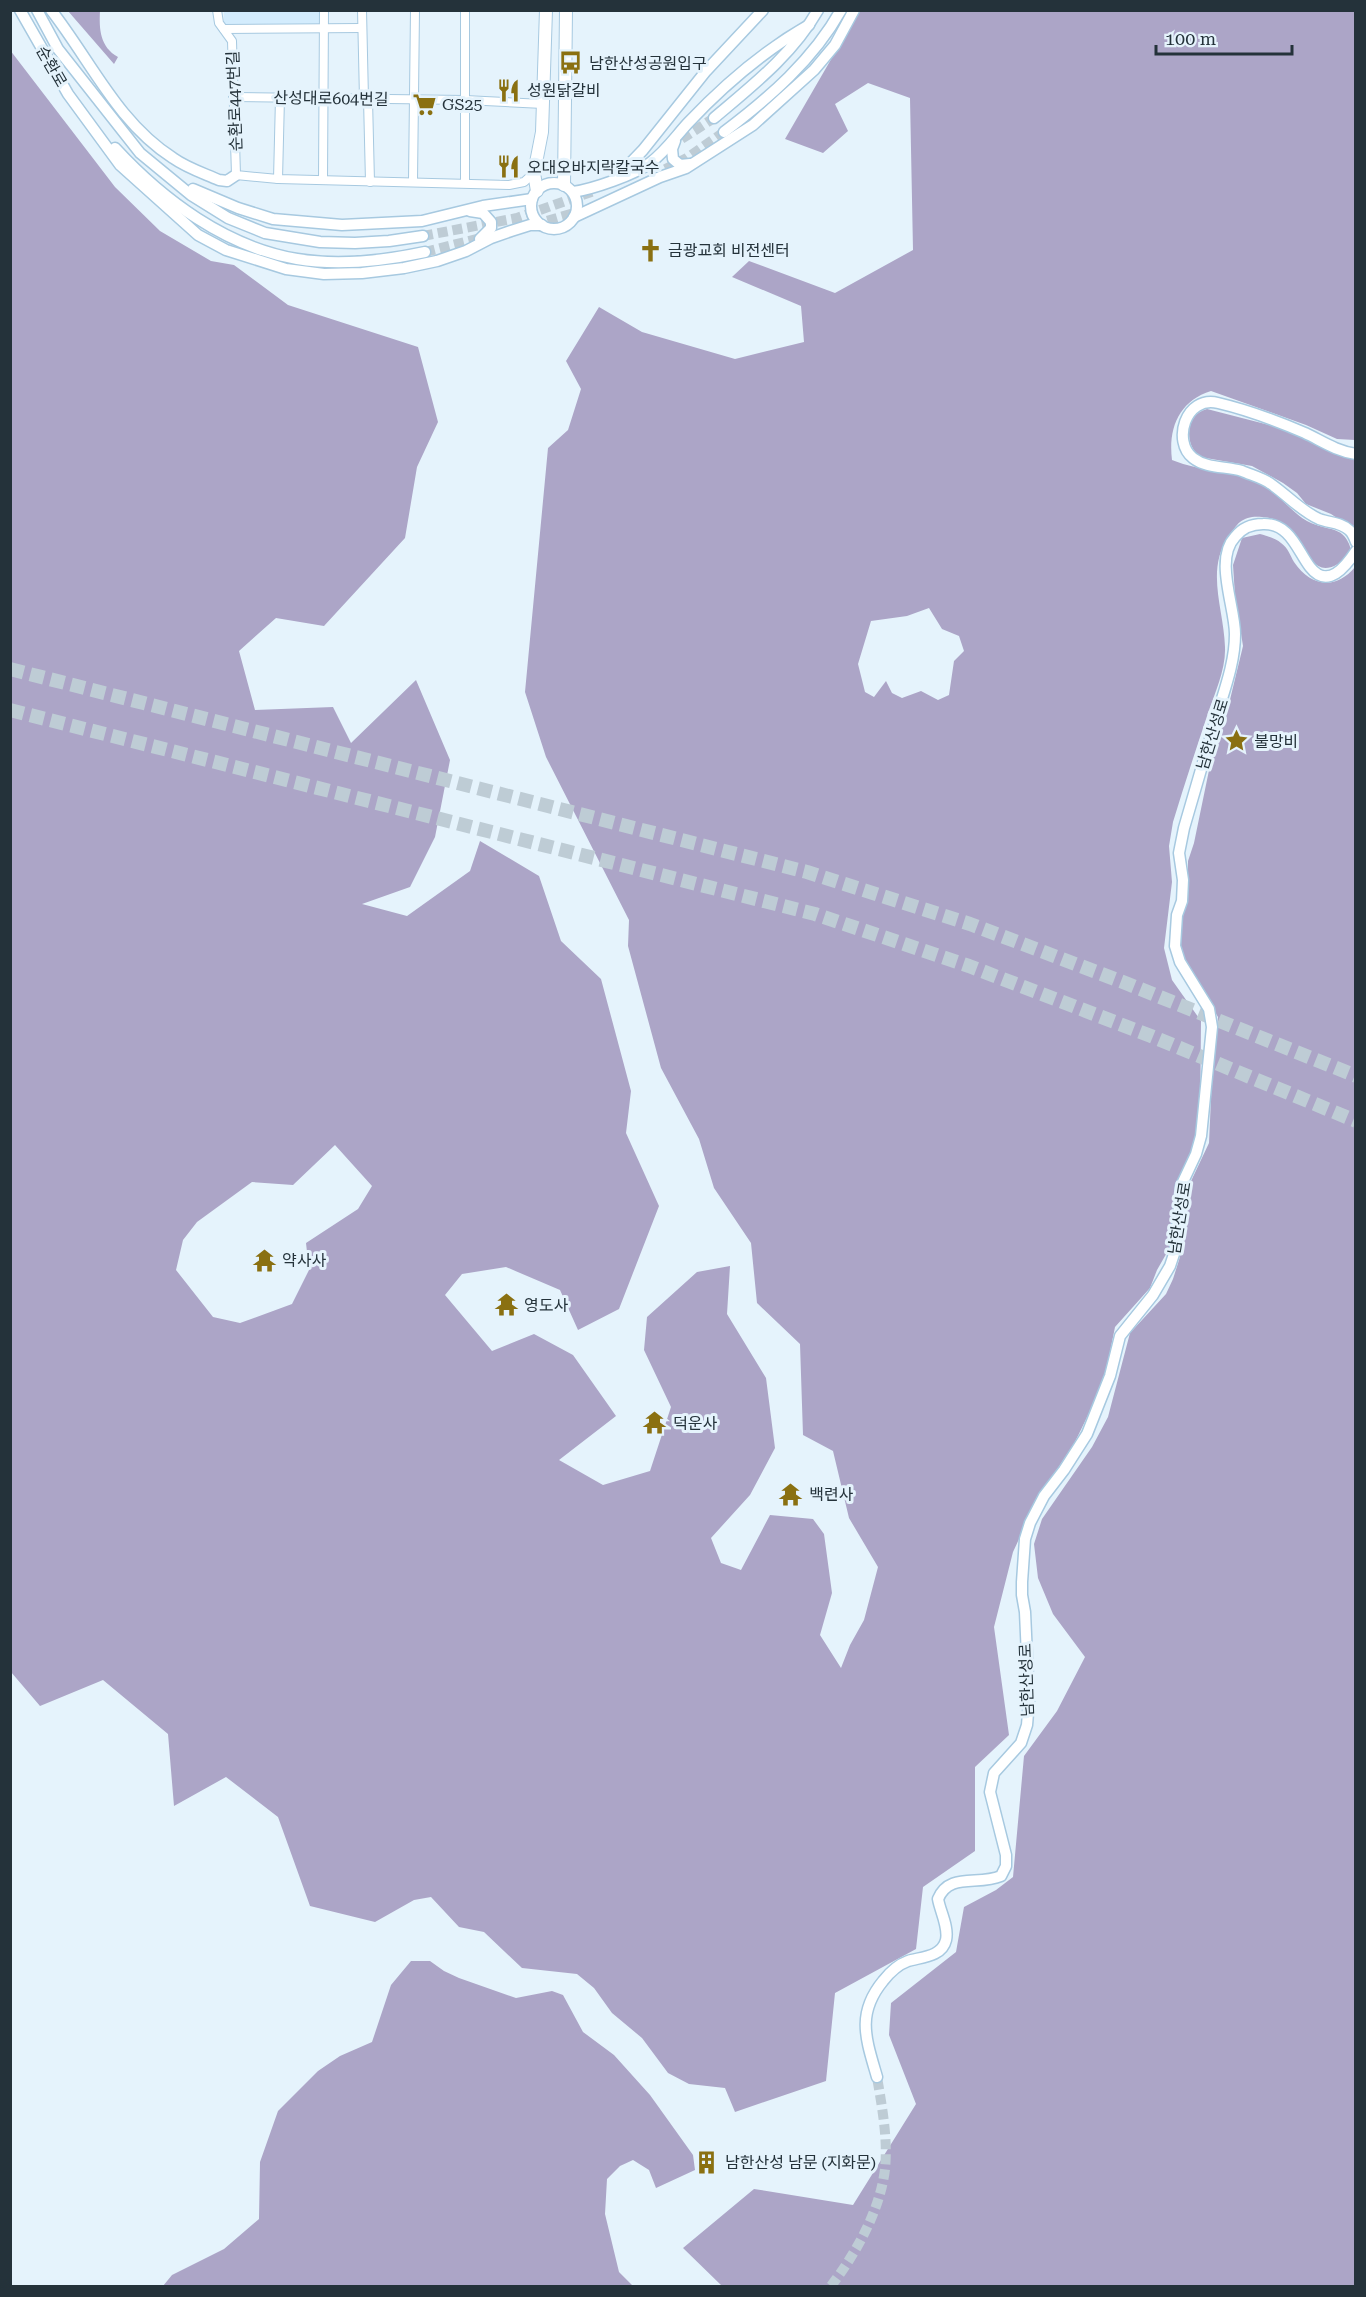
<svg xmlns="http://www.w3.org/2000/svg" width="1366" height="2297" font-family="'Roboto Serif','Noto Sans KR',serif">
<style>
.built{fill:#d3ecfd}
.forest{fill:#aca5c7;fill-rule:evenodd}
.lines{fill:none;stroke-linecap:round;stroke-linejoin:round}
.secondary-tunnel{stroke:#beccd5;stroke-width:10;stroke-dasharray:10 5;stroke-linecap:butt}
.highway-tunnel{stroke:#beccd5;stroke-width:14;stroke-dasharray:14 7;stroke-linecap:butt}
.street-casing{stroke:#a7c9e0;stroke-width:10}
.secondary-casing{stroke:#a7c9e0;stroke-width:13}
.primary-casing{stroke:#a7c9e0;stroke-width:14}
.street{stroke:#fff;stroke-width:8}
.secondary{stroke:#fff;stroke-width:10}
.primary{stroke:#fff;stroke-width:12}
.labels{text-anchor:middle;stroke-width:6;stroke-linejoin:round;paint-order:stroke}
.poi-label{font-size:16px;fill:#24323a;stroke:#e5f3fc;text-anchor:start}
.street-label{font-size:16px;fill:#24323a;stroke:#e5f3fc}
</style>
<rect width="100%" height="100%" fill="#e5f3fc"/>
<path class="built" d="M224 11H324V28L224 29Z"/>
<g class="forest">
<path d="M68 11H100C99 29 100 47 118 57L114 64Z"/>
<path d="M859 11H1355V440L1337 439 1306 425 1211 391C1179 401 1168 428 1172 460 1201 472 1237 470 1265 486 1280 495 1291 512 1307 521 1329 533 1345 523 1352 553 1301 601 1312 519 1262 517 1254 516 1246 517 1240 522 1236 525 1232 532 1229 536 1205 570 1224 609 1225 647 1226 669 1215 693 1208 713 1196 749 1184 786 1173 822L1169 846 1172 882 1164 948 1172 980 1201 1021 1200 1129 1183 1173 1175 1186 1169 1249 1157 1270 1150 1288 1115 1327 1104 1382 1075 1442 1037 1500 1013 1552 994 1627 1009 1735 975 1767V1851L923 1887 916 1949 835 1993 826 2081 735 2112 725 2088 689 2084 668 2073 642 2038 612 2013 594 1988 577 1974 522 1968 484 1932 459 1927 431 1897 414 1900 375 1922 310 1906 278 1817 226 1777 174 1806 168 1734 103 1680 40 1706 11 1672 10 50 115 187 160 231 211 261 234 265 288 305 418 347 438 422 417 467 405 538 324 626 276 618 239 651 255 710 333 707 351 743 416 680 450 760 435 837 410 887 362 904 407 916 470 871 480 841 539 876 561 941 601 979 631 1091 626 1133 659 1206 619 1309 578 1330 560 1290 506 1267 462 1274 445 1295 492 1351 534 1334 573 1355 616 1416 559 1460 603 1485 650 1471 671 1407 644 1350 647 1317 697 1272 730 1266 727 1314 766 1378 775 1448 750 1495 711 1538 721 1563 741 1570 770 1515 813 1519 824 1534 832 1593 820 1635 841 1668 850 1645 864 1620 878 1567 849 1518 833 1451 803 1435 800 1344 757 1303 751 1243 714 1188 699 1139 661 1068 628 946 629 920 546 757 525 692 548 448 568 430 581 389 566 361 599 307 642 332 735 359 804 342 801 306 732 277 749 261 835 293 913 250 910 98 868 83 835 104 848 131 823 153 785 139ZM929 608 942 629 959 636 964 651 954 661 949 695 938 700 921 691 902 698 892 693 886 681 874 697 865 692 858 664 871 621 907 616ZM335 1145 372 1186 358 1209 306 1243 309 1270 292 1304 240 1323 213 1317 176 1270 183 1240 197 1222 252 1182 293 1185Z"/>
<path d="M1207 409 1281 428 1315 444 1355 456V530L1331 514 1306 504 1297 493 1283 483 1252 466 1200 457C1184 445 1185 414 1207 409Z"/>
<path d="M1260 534C1267 536 1275 538 1281 543 1288 548 1290 555 1294 562 1311 587 1336 590 1355 567V2286H722L683 2248 754 2189 853 2205 916 2104 889 2035 891 2003 956 1952 964 1907 996 1890 1013 1877 1024 1756 1057 1711 1085 1657 1053 1614 1038 1578 1034 1544 1042 1519 1092 1447 1108 1417 1130 1333 1166 1294 1173 1279 1180 1257 1184 1196 1209 1143 1212 1076 1218 1017 1183 960 1178 930 1188 895V861L1194 843 1214 746 1227 712 1243 646 1235 596 1233 565 1242 538Z"/>
<path d="M411 1961H430L444 1971 459 1978 516 1998 552 1991 563 1995 583 2032 614 2055 650 2095 693 2155 695 2170 656 2188 649 2170 633 2160 620 2166 607 2179 605 2214 619 2272 633 2286H163L172 2275 224 2249 259 2219 260 2162 278 2111 318 2071 340 2056 372 2042 391 1985Z"/>
</g>
<g class="lines">
<g class="secondary-tunnel">
<path d="M669 147 714 118"/>
<path d="M652 176 687 158 724 132"/>
<path d="M533 225 581 211"/>
<path d="M423 236 517 218 594 191"/>
<path d="M425 252 489 236"/>
<path d="M831 2286C856 2253 880 2211 885 2169 888 2138 882 2107 877 2077"/>
</g>
<g class="highway-tunnel">
<path d="M10 669 807 872 970 924 1128 984 1356 1076"/>
<path d="M10 710 815 914 969 966 1151 1036 1356 1121"/>
</g>
<defs>
<g id="street">
<path d="M217 10 219 23 232 41 236 175 278 179 509 185 524 182 534 173"/>
<path d="M362 10 364 99"/>
<path d="M224 29 362 28"/>
<path d="M233 97 465 100 543 104"/>
<path d="M368 99 370 182"/>
<path d="M278 179 280 98"/>
<path d="M323 180 324 10"/>
<path d="M413 181 415 10"/>
<path d="M465 183V10"/>
</g>
<g id="secondary">
<path d="M20 10 68 94 120 165 198 235 226 250 286 269 324 274 362 273 404 268 437 261 466 251 491 238 511 231 530 225H542"/>
<path d="M37 10 58 49 140 153 191 195 228 218 265 233 320 242 355 243 389 241 423 236"/>
<path d="M51 10C91 61 117 122 173 158 187 168 203 173 219 180L227 181 236 175"/>
<path d="M714 118C753 85 792 55 818 10"/>
<path d="M724 132C769 98 813 60 841 10"/>
<path d="M675 141 672 149 673 159 680 165 690 164"/>
<path d="M115 148C163 200 226 247 297 259 339 266 383 261 425 252"/>
<path d="M617 177 643 150 706 71 763 10"/>
<circle cx="554" cy="206" r="23"/>
<path d="M193 189 238 208 273 219 342 225 422 221 483 206 532 199"/>
<path d="M573 192C593 189 634 175 650 163 665 152 676 136 688 123 723 86 765 50 809 25"/>
<path d="M470 211 483 213 491 222V228L480 239"/>
<path d="M574 217 660 177 686 168 753 125 814 70 835 45 854 10"/>
<path d="M1356 454C1336 451 1322 441 1305 433 1277 421 1248 410 1218 403 1185 395 1172 442 1193 458 1207 469 1226 466 1242 471 1251 475 1263 478 1271 484 1287 495 1301 511 1319 519 1329 523 1341 522 1349 530 1353 533 1354 537 1356 542"/>
<path d="M877 2077C866 2039 856 2014 883 1981 890 1972 897 1965 908 1961 921 1957 942 1957 946 1940 949 1927 940 1911 938 1899 949 1872 978 1886 1001 1876L1006 1866V1855L990 1792 994 1773 1021 1743 1027 1725 1029 1701 1025 1612 1022 1595V1582L1025 1539 1030 1523 1044 1496 1064 1470 1087 1434 1110 1376 1120 1336 1153 1295 1170 1266 1175 1251 1181 1186 1196 1154 1201 1136 1212 1027 1209 1009 1180 962 1175 946 1177 915 1182 901 1183 880 1179 853 1184 828C1195 791 1205 755 1216 718 1224 691 1235 663 1235 634 1235 607 1214 559 1235 537 1242 528 1252 524 1263 524 1290 523 1297 550 1310 567 1328 590 1346 566 1356 551"/>
</g>
<g id="primary">
<path d="M564 185 566 10"/>
<path d="M537 191 534 173 542 132 546 10"/>
</g>
</defs>
<use href="#street" class="street-casing"/>
<use href="#secondary" class="secondary-casing"/>
<use href="#primary" class="primary-casing"/>
<use href="#street" class="street"/>
<use href="#secondary" class="secondary"/>
<use href="#primary" class="primary"/>
</g>
<defs>
<symbol id="bus-bare" viewBox="-9 -9 18 18"><path d="M-5-6H5V4H4V6H2V4H-2V6H-4V4H-5ZM-3.5-4V0h7V-4ZM-3.5 1.2v1.5H-2V1.2ZM2 1.2v1.5H3.5V1.2Z" fill="#8a7011" stroke="#e5f3fc" stroke-width="2.5" paint-order="stroke"/></symbol>
<symbol id="restaurant-bare" viewBox="-9 -9 18 18"><path d="M-5-6h1v4h1v-4h1v4h1v-4h1v5L-1.5 .5V6h-2V.5L-5-1ZM5-6V6H3V1.5H1.5Q1.5-4 5-6Z" fill="#8a7011" stroke="#e5f3fc" stroke-width="2.5" paint-order="stroke"/></symbol>
<symbol id="supermarket-bare" viewBox="-9 -9 18 18"><path d="M-6-5.5h2.5l.6 2H6L4.5 2H-2.5L-4.4-4H-6ZM-1.5 3.2a1.3 1.3 0 1 0 .1 0ZM3 3.2a1.3 1.3 0 1 0 .1 0Z" fill="#8a7011" stroke="#e5f3fc" stroke-width="2.5" paint-order="stroke"/></symbol>
<symbol id="church-bare" viewBox="-9 -9 18 18"><path d="M-1.2-6h2.4v3.5h3.3v2.4h-3.3V6h-2.4V-.1h-3.3v-2.4h3.3Z" fill="#8a7011" stroke="#e5f3fc" stroke-width="2.5" paint-order="stroke"/></symbol>
<symbol id="sight-bare" viewBox="-9 -9 18 18"><path d="M0-6L1.8-2.2L6-1.7L2.9 1.2L3.7 5.4L0 3.3L-3.7 5.4L-2.9 1.2L-6-1.7L-1.8-2.2Z" fill="#8a7011" stroke="#e5f3fc" stroke-width="2.5" paint-order="stroke"/></symbol>
<symbol id="temple-bare" viewBox="-9 -9 18 18"><path d="M0-6L5-2H3V0L6.5 2.5H4V6H1.5V3h-3V6H-4V2.5H-6.5L-3 0V-2H-5Z" fill="#8a7011" stroke="#e5f3fc" stroke-width="2.5" paint-order="stroke"/></symbol>
<symbol id="building-bare" viewBox="-9 -9 18 18"><path d="M-4-6H4V6H1V3H-1V6H-4ZM-2.5-4.3h1.7v1.8h-1.7ZM.8-4.3h1.7v1.8H.8ZM-2.5-1h1.7V.8h-1.7ZM.8-1h1.7V.8H.8Z" fill="#8a7011" stroke="#e5f3fc" stroke-width="2.5" paint-order="stroke"/></symbol>
</defs>
<g fill-rule="evenodd">
<use href="#bus-bare" x="554" y="46" width="33" height="33"/>
<use href="#restaurant-bare" x="492" y="74" width="33" height="33"/>
<use href="#supermarket-bare" x="408" y="88" width="33" height="33"/>
<use href="#restaurant-bare" x="492" y="150" width="33" height="33"/>
<use href="#church-bare" x="634" y="234" width="33" height="33"/>
<use href="#sight-bare" x="1220" y="724" width="33" height="33"/>
<use href="#temple-bare" x="248" y="1244" width="33" height="33"/>
<use href="#temple-bare" x="490" y="1288" width="33" height="33"/>
<use href="#temple-bare" x="638" y="1406" width="33" height="33"/>
<use href="#temple-bare" x="774" y="1478" width="33" height="33"/>
<use href="#building-bare" x="690" y="2146" width="33" height="33"/>
</g>
<g class="labels">
<g class="poi-label">
<text x="589" y="69">남한산성공원입구</text>
<text x="527" y="96">성원닭갈비</text>
<text x="442" y="110">GS25</text>
<text x="527" y="173">오대오바지락칼국수</text>
<text x="668" y="256">금광교회 비전센터</text>
<text x="1254" y="747">불망비</text>
<text x="282" y="1266">약사사</text>
<text x="524" y="1311">영도사</text>
<text x="673" y="1429">덕운사</text>
<text x="809" y="1500">백련사</text>
<text x="725" y="2168">남한산성 남문 (지화문)</text>
</g>
<g class="street-label">
<text transform="translate(52 66) rotate(60)" y="6">순환로</text>
<text transform="translate(331 98) rotate(1)" y="6">산성대로604번길</text>
<text transform="translate(234 101) rotate(-92)" y="6">순환로447번길</text>
<text transform="translate(1212 734) rotate(-73)" y="6">남한산성로</text>
<text transform="translate(1179 1218) rotate(-81)" y="6">남한산성로</text>
<text transform="translate(1026 1680) rotate(-92)" y="6">남한산성로</text>
</g>
</g>
<rect width="1366" height="2297" fill="none" stroke="#24323a" stroke-width="24"/>
<path d="M1156 45v9h136v-9" fill="none" stroke="#24323a" stroke-width="3"/>
<text x="1165" y="45" font-size="18" fill="#24323a" stroke="#e5f3fc" stroke-width="4.5" paint-order="stroke">100 m</text>
</svg>
